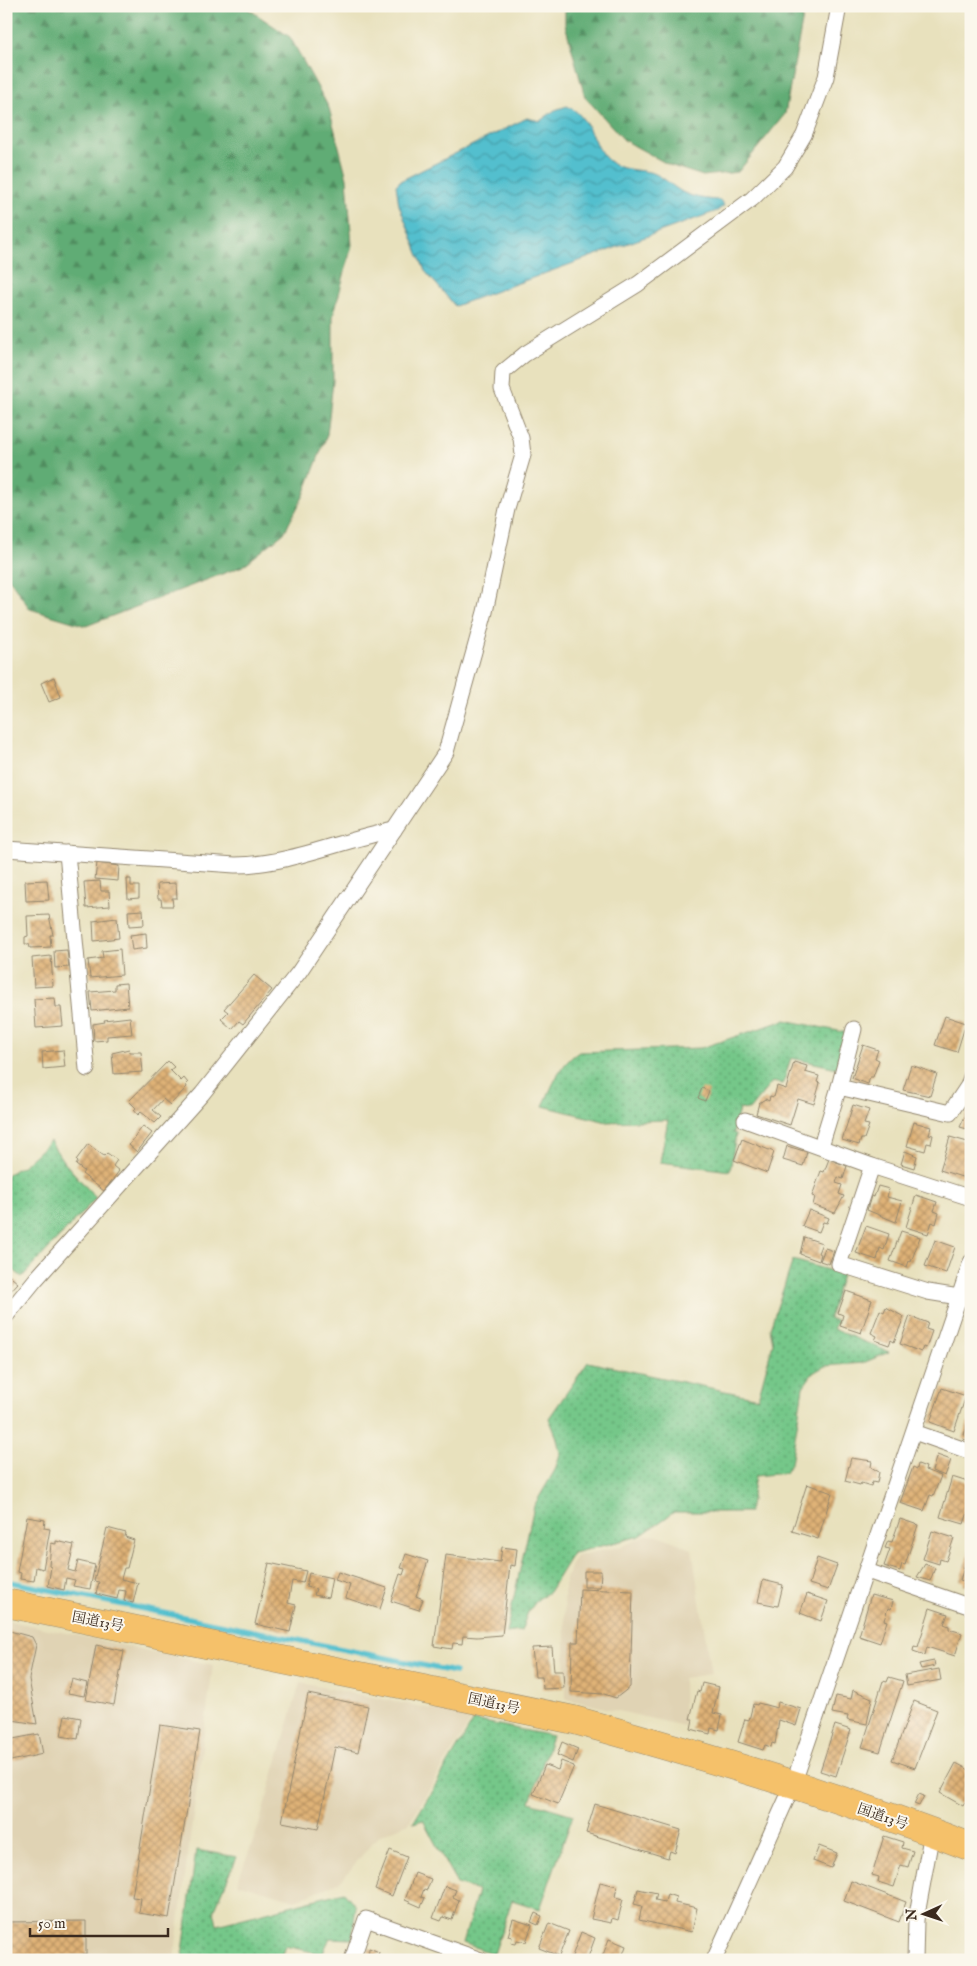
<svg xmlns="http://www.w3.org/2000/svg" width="977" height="1966" font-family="'IM FELL English','Noto Serif JP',serif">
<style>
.built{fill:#e0d3b4}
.grass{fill:url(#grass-dots);stroke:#587854}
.forest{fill:url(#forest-firs);stroke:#4e6b4a}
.water{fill:url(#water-waves);stroke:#477476}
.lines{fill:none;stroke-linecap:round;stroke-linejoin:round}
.stream{stroke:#53bfce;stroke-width:5.5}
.building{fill:url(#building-cross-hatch)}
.street-casing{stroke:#92866e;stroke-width:17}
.highway-casing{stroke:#92866e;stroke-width:29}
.street{stroke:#fff;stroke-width:15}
.highway{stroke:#f5c16b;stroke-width:28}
.labels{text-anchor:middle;stroke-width:4;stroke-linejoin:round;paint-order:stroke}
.street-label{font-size:14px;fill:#3b2a1e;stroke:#fbf7ec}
</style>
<defs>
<pattern id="grass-dots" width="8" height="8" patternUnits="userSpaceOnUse" patternTransform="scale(1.25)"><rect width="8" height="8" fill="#75c789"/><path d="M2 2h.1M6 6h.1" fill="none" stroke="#61a26f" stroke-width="1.8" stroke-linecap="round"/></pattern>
<pattern id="forest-firs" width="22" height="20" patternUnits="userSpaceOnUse" patternTransform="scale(1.25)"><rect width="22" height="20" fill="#60ac75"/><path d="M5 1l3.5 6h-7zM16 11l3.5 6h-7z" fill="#508c5f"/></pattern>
<pattern id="water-waves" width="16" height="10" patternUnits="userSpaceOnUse" patternTransform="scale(1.25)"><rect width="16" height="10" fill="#53bfce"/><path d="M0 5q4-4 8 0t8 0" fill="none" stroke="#469ba7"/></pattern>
<pattern id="building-cross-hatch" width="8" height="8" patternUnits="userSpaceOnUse" patternTransform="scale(1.25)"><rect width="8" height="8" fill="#dfb277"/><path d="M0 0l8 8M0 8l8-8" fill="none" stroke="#b69161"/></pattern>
</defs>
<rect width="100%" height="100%" fill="#fbf7ec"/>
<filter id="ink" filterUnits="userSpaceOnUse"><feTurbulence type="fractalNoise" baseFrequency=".02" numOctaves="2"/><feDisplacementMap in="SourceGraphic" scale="10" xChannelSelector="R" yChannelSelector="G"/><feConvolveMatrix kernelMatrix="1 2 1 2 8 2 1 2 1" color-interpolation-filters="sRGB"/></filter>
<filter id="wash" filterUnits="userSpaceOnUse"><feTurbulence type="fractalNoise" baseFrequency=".0096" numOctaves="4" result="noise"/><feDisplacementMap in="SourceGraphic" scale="20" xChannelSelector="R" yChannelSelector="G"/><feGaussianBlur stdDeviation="1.12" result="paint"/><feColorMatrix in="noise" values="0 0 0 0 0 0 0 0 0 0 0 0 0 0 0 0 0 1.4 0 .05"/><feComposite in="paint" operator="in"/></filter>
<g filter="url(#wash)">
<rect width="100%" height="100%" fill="#e8e1bd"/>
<g class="built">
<path d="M647 1535 661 1536 692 1549 711 1674 683 1678 684 1726 566 1699 564 1586 570 1567 576 1556 623 1546Z"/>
<path d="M6 1620 213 1665 174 1960H6Z"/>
<path d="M300 1683 473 1717 409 1823 378 1836 340 1882 295 1900 237 1883 258 1828Z"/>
</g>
<g class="grass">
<path d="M785 1020 848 1033 837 1068 791 1058 783 1084 772 1082 749 1110 739 1109 733 1133 736 1134 730 1171 660 1162 668 1120 607 1122 543 1106C552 1087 560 1063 579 1052L701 1048Z"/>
<path d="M50 1141 63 1161 96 1198 22 1277 6 1264V1175L24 1165Z"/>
<path d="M793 1260 842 1274 829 1319 837 1321 833 1329 889 1352 863 1363 825 1366 813 1373 803 1387 791 1463 785 1473 755 1476 749 1512H674L640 1536 573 1553 549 1592 538 1599 528 1612 521 1631 506 1633 534 1506 555 1470 560 1454 557 1438 549 1418 588 1362 758 1398 773 1343 770 1328Z"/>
<path d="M474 1720 552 1736 530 1802 573 1815 540 1909 512 1900 494 1954 463 1943 478 1891 457 1884 423 1820 413 1823Z"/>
<path d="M196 1850 237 1857 214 1911 217 1925 344 1892 356 1906 352 1939 330 1938 322 1954 285 1946 280 1960H253L233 1954 231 1960H182Z"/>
</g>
<g class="forest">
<path d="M6 6H244L290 37 329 108 347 178 352 245 333 317V381L327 435 304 495 284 533 243 566 86 626 30 609 6 574Z"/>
<path d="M565 6H805L785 114 738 172 703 176 669 165 624 140 585 97 565 24Z"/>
</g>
<path class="water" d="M567 106C591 116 591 146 609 161 620 171 639 169 653 173 662 176 671 185 679 190 689 197 708 200 720 200L724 206 717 211 455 306 425 271 399 205 396 185 400 181 527 118 540 121 555 110Z"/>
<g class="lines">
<path class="stream" d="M6 1581 455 1672"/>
</g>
<g id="blocks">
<g class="building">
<path d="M54 677 61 697 49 702 41 683Z"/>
<path d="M97 863 119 866 118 881 95 879Z"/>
<path d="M127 879H131V886H139V898L128 899Z"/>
<path d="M47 880 49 900 26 901 25 881Z"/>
<path d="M100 881 101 891H109L110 906 86 908 84 882Z"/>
<path d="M176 883 177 898H172L173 906H162L161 899H158L157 884Z"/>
<path d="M143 910 144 925 129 926 128 911Z"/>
<path d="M49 915 53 935H50L51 947 30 948 29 944H25V937L28 936 27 916Z"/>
<path d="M117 918 119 938 94 941 93 921Z"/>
<path d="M146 933 147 948 132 950 130 935Z"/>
<path d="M120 949 122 975 90 978 88 960 103 958 102 951Z"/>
<path d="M67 950 69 967 55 968 54 951Z"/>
<path d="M51 956 53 986 34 987 32 958Z"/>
<path d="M254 975 272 990 243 1024 239 1021 232 1029 221 1019 228 1012 224 1009Z"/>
<path d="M126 983 128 1007 92 1011 90 992 115 990V984Z"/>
<path d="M55 998 56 1007H61L63 1026 36 1028 34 999Z"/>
<path d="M945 1016 966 1023 957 1052 935 1045Z"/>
<path d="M130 1017 132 1034 107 1036V1040L94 1041 93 1024 105 1022 104 1020Z"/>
<path d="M863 1045 878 1050 875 1058 879 1060 873 1077H870L868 1084 852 1078Z"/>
<path d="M129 1049 130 1052H141L143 1072 114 1074 112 1053Z"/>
<path d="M63 1050 65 1067 43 1069 42 1052Z"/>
<path d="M168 1061 174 1067 170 1070 181 1081 184 1078 188 1083 186 1085 187 1087 170 1105 163 1099 153 1110 161 1117 155 1123 141 1112 138 1115 134 1110 136 1108 129 1101Z"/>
<path d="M794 1062 807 1066 805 1072 819 1076 817 1082 820 1083 814 1104 798 1099 790 1125 756 1114 759 1103 765 1099 769 1101 770 1096 774 1097 777 1086 786 1089Z"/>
<path d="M911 1065 937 1074 930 1096 903 1090Z"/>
<path d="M702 1088 709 1091 705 1101 698 1098Z"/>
<path d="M853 1105 869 1110 864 1124 869 1125 864 1139H861L859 1145 842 1140Z"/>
<path d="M969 1108H971V1130L960 1127Z"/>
<path d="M914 1122 931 1127 929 1134 933 1135 931 1144 927 1143 925 1151 907 1146Z"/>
<path d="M143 1126 152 1133 137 1152 129 1145Z"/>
<path d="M950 1137 971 1143V1160L965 1178 940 1170Z"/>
<path d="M742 1139 774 1152 767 1173 734 1160Z"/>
<path d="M88 1144 104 1156 107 1153 117 1160 113 1166 119 1171 104 1191 82 1174 84 1171 76 1165 78 1162 76 1160Z"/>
<path d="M787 1146 807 1152 803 1166 783 1160Z"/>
<path d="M905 1151 917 1156 914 1168 901 1164Z"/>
<path d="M829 1159 847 1166 843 1179 838 1177 836 1183 842 1185 839 1194 844 1196 835 1213 813 1205 815 1197 812 1196 821 1171 824 1172Z"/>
<path d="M878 1186 889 1189 887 1197 902 1201 896 1222 867 1210 871 1196 874 1197Z"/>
<path d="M916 1195 937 1202 934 1211 939 1213 936 1224 932 1222 928 1234 906 1227Z"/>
<path d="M809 1210 829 1218 827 1223 823 1222 819 1232 802 1226Z"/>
<path d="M866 1226 889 1234 884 1250 880 1248 877 1260 856 1253Z"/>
<path d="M901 1231 920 1237 911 1262 909 1261 907 1267 890 1261Z"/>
<path d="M804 1237 822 1243 818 1253 821 1254 819 1261 800 1254Z"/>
<path d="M935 1240 955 1247 946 1273 925 1266Z"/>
<path d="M825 1248 834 1251 829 1264 820 1261Z"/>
<path d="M6 1273 18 1283 6 1296Z"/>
<path d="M846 1291 872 1300 861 1333 840 1326 843 1315 838 1313Z"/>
<path d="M886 1307 904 1317 894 1342 891 1340 889 1345 875 1340 877 1336 871 1333 880 1310 884 1312Z"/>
<path d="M910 1316 928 1323 926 1329 932 1331 926 1348 923 1347 921 1352 900 1344Z"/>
<path d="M942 1388 966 1396 954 1431 930 1422Z"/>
<path d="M968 1422 971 1423V1441L963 1439Z"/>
<path d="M937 1455 951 1460 945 1476 932 1471Z"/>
<path d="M851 1458 872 1461 871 1467 879 1472 877 1483 872 1482 871 1486 861 1483 860 1485 845 1481Z"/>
<path d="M918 1464 926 1467 925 1470 941 1476 933 1496 930 1495 924 1511 900 1503 913 1467 917 1469Z"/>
<path d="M952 1477 971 1483 969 1491 971 1492V1503L964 1524 940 1517Z"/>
<path d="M807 1484 832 1493 818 1539 792 1531Z"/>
<path d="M27 1517 45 1520 44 1528 50 1529 43 1569 36 1567 34 1581 20 1579 21 1573 17 1572Z"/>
<path d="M900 1519 918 1525 905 1565 902 1564 900 1571 884 1566 890 1549 885 1548 888 1541 892 1542Z"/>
<path d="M107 1528 126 1533 125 1537 134 1540 127 1568H124L121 1579 138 1583 133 1603 124 1601 126 1591 119 1590 117 1599 96 1594 99 1582 94 1581Z"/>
<path d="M932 1531 954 1538 946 1561 940 1559 939 1564 923 1559Z"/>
<path d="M56 1541 74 1545 68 1570 75 1572 78 1561 95 1565 90 1589 73 1586 75 1580 66 1578 64 1590 48 1586 51 1567 49 1566 51 1543 56 1544Z"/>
<path d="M502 1547 517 1549 515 1566 510 1565 502 1635 477 1637 463 1636 462 1644 453 1643 452 1649 434 1646 446 1555 500 1562Z"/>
<path d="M970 1548H971V1587L963 1585 965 1582 960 1580Z"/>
<path d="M406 1554 428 1561 416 1596 423 1599 419 1610 391 1601 400 1574 403 1575 405 1569 401 1568Z"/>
<path d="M817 1558 837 1565 828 1590 809 1584Z"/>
<path d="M269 1563 306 1571 303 1583 292 1581 288 1603 296 1605 290 1632 255 1624Z"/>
<path d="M925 1564 935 1568 930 1581 917 1577Z"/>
<path d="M584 1571H601L600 1587H584Z"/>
<path d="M338 1572 387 1588 380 1609 346 1598 350 1585 335 1580Z"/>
<path d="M309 1573 332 1578 328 1598 314 1595 316 1589 306 1587Z"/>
<path d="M763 1580 783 1585 778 1606 758 1602Z"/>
<path d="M580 1589 633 1591 630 1687 616 1698 604 1694 571 1692 572 1642H578Z"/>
<path d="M807 1594 828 1601 821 1621 800 1613Z"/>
<path d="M871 1595 893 1601 891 1609 888 1608 884 1620 887 1621 880 1643 859 1636Z"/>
<path d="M930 1608 948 1614 944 1624 949 1626V1629L962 1633 955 1656 927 1647 925 1655 913 1651 914 1646 918 1647Z"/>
<path d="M6 1630 32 1637 36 1645 29 1679 37 1724 6 1719Z"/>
<path d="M96 1645 124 1651 114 1705 86 1700Z"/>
<path d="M552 1647 554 1671H563L564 1688 543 1689 542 1677H535L532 1648Z"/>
<path d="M934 1661 935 1666 921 1669 919 1664Z"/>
<path d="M939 1669 941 1680 907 1686 905 1675Z"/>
<path d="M889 1677 903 1681 880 1752 862 1747 883 1681 887 1682Z"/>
<path d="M72 1679 87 1683 84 1696 68 1693Z"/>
<path d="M702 1683 719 1687 713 1713 722 1715 719 1730 711 1728 710 1734 691 1729 693 1719H690L697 1691 700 1692Z"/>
<path d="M853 1690 872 1698 867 1724 847 1720 848 1716 832 1713 836 1696 851 1699Z"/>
<path d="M308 1694 368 1706 358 1752 335 1747 318 1829 282 1822Z"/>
<path d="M914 1701 937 1710 915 1768 892 1760Z"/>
<path d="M778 1702 801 1709 796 1726 779 1720 775 1744 772 1743 771 1747 765 1745 763 1750 738 1742 745 1719 749 1720 753 1704 757 1705 758 1703 777 1708Z"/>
<path d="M65 1715 81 1718 78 1739 61 1736Z"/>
<path d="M160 1725 200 1731 169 1918 139 1913 141 1898 132 1897Z"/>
<path d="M835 1725 851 1730 836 1776 820 1771Z"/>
<path d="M10 1729 13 1739 39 1734 43 1754 6 1762V1730Z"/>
<path d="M562 1742 578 1749 573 1762 557 1755Z"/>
<path d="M561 1761 574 1766 558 1804 533 1794 545 1765 558 1770Z"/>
<path d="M956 1763 971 1771V1792L963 1806 940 1793Z"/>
<path d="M919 1794 924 1796 919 1806 914 1804Z"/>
<path d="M595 1804 681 1830 675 1853 670 1851 668 1858 586 1833Z"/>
<path d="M884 1836 903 1842 902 1848 913 1851 908 1867 901 1865 894 1887 878 1882 879 1877 872 1875Z"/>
<path d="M819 1846 837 1853 831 1868 813 1861Z"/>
<path d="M390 1850 407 1857 392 1896 375 1889Z"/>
<path d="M415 1873 431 1879 427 1890 424 1889 421 1897 425 1898 421 1907 405 1900Z"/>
<path d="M851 1881 906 1902 899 1922 844 1901Z"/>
<path d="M600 1882 617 1886 615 1897 623 1899 618 1920 612 1918 611 1923 591 1919Z"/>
<path d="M445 1886 456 1890 453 1897 459 1900 452 1920 443 1917 441 1921 433 1918Z"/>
<path d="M638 1889 657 1893 655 1900 665 1902 667 1894 676 1897 675 1903 697 1908 692 1932 639 1920 642 1906 634 1904Z"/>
<path d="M535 1913 542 1916 538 1925 531 1922Z"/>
<path d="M513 1919 532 1925 526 1942 517 1940 516 1944 511 1943 512 1937 508 1936Z"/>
<path d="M86 1921V1955L6 1957V1922Z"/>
<path d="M549 1923 569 1931 559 1956 539 1948Z"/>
<path d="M581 1932 595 1938 587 1960H574L571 1959Z"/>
<path d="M609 1939 626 1946 621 1960H601Z"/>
<path d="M369 1948 379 1952 378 1956 387 1960H368Z"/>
</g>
</g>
</g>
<g filter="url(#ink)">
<use href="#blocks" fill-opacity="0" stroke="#92866e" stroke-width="1"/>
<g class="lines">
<defs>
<g id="street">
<path d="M6 849 235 865C289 865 341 840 394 830"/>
<path d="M67 853 87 1069"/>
<path d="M839 1087 854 1029"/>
<path d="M745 1120 872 1166 971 1198"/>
<path d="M821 1146 839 1087 950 1113 968 1086 971 1077"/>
<path d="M872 1166 839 1264 928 1292 971 1299"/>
<path d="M6 1316 36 1279 202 1094 299 972 446 752 485 612 507 509 523 455 521 438 502 389 503 372 525 354 638 284 752 199 785 167 804 135 826 77 839 6"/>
<path d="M914 1432 971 1452"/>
<path d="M867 1571 971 1607"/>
<path d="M352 1960 366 1919 481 1960"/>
<path d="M714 1960 793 1785 971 1262"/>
<path d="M915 1960 916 1920 932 1832"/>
</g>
<path id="highway" d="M6 1603 574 1720C708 1757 842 1797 971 1847"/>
</defs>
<use href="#street" class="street-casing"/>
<use href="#highway" class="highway-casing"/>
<use href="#street" class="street"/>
<use href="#highway" class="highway"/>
</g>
</g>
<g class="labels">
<g class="street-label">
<text transform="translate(98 1621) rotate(11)" y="5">国道13号</text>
<text transform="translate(494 1703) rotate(12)" y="5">国道13号</text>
<text transform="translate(883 1816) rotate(19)" y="5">国道13号</text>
</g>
</g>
<rect width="977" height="1966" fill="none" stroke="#fbf7ec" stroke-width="25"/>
<g transform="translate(924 1914) rotate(267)" stroke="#fbf7ec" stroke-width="4" paint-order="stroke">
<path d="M0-4L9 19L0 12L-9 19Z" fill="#3b2a1e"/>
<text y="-8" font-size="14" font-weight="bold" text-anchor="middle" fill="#3b2a1e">N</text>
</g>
<path d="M30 1928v8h138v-8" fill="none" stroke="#3b2a1e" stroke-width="2.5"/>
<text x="38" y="1928" font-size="15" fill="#3b2a1e" stroke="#fbf7ec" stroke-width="4" paint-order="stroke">50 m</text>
</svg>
